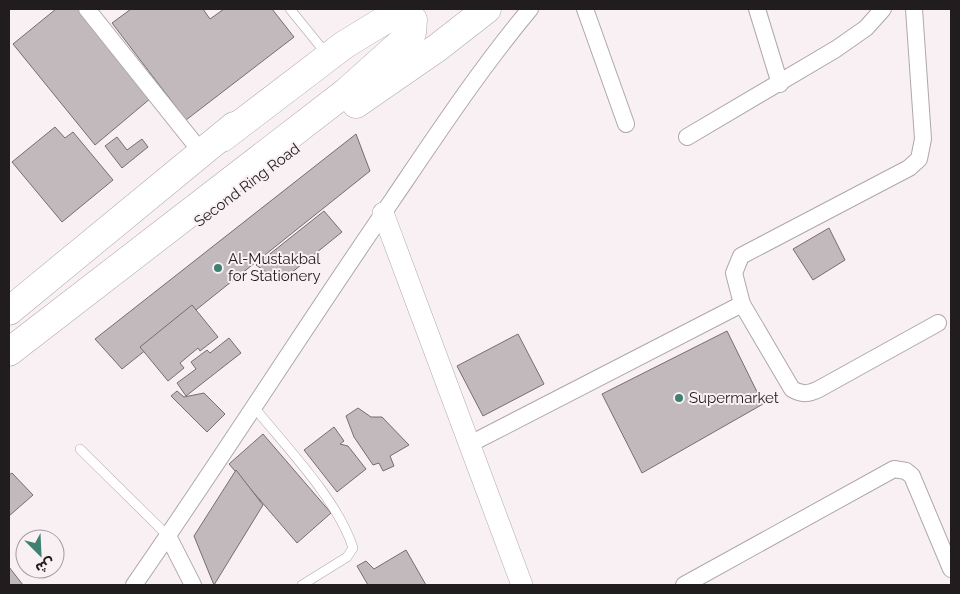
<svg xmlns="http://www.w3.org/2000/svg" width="960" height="594" font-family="Raleway,'Noto Sans Arabic',sans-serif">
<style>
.building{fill:#c1b9bc;stroke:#756e70}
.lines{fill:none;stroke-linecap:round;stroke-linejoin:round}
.service-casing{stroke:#afa7aa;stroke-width:10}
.minor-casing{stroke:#afa7aa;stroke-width:18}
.tertiary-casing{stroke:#afa7aa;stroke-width:22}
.trunk-casing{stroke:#afa7aa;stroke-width:29}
.service{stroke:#fff;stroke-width:9}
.minor{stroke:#fff;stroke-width:16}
.tertiary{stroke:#fff;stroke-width:21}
.trunk{stroke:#fff;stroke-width:28}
.poi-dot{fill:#3f8071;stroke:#f9f0f3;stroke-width:2}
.labels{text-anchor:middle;stroke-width:4;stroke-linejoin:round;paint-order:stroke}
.street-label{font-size:15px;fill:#211d1f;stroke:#f9f0f3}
.poi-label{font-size:15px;fill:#211d1f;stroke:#f9f0f3;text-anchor:start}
</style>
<rect width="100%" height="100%" fill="#f9f0f3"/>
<g class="building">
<path d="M56 9H79L151 98 95 145 13 44Z"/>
<path d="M131 9H203L210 19 224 9H272L294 37 186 120 112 23Z"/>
<path d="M55 127 65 138 73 132 113 180 62 222 12 162Z"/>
<path d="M356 134 370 171 122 369 95 339Z"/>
<path d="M117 137 127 150 142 139 148 147 122 168 105 146Z"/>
<path d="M324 211 342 232 280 282 256 265Z"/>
<path d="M829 228 845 260 813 280 793 249Z"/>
<path d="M192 305 218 337 200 351 198 348 180 363 184 368 168 381 140 347Z"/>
<path d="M727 331 763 404 642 473 602 394Z"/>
<path d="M518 334 544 384 483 416 457 366Z"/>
<path d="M229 338 241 353 186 396 177 383 196 369 191 362 207 350 210 353Z"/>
<path d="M177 391 184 397 204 393 225 414 207 432 171 396Z"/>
<path d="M358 408 371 417H382L409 445 390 456 394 466 383 471 379 463 373 465 354 437 346 416Z"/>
<path d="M334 427 344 441 340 444 348 446 366 469 337 492 304 450Z"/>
<path d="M263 434 331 513 297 543 229 464Z"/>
<path d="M236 470 263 505 214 585 194 536Z"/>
<path d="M12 473 33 495 9 516V475Z"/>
<path d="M406 550 426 585H368L357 566 366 561 374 569Z"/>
<path d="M9 567 23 585H9Z"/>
</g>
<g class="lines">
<defs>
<g id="service">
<path d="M290 9 320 46"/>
<path d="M254 407C286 447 338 500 353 548L347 557 302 585"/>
<path d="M80 449 168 536"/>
</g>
<g id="minor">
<path d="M87 9 202 153"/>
<path d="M585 9 626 124"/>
<path d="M757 9 780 84"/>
<path d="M914 9 923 139 919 159 909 168 741 256 734 273 742 304 792 389C802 395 809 394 819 389L938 323"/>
<path d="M687 137 836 49 866 28 883 9"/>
<path d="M468 445 742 304"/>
<path d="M168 536 193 585"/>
<path d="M134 585C222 458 305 327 393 199 437 134 480 69 530 9"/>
<path d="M684 585 894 469 906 471 912 476 951 569"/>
</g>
<path id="tertiary" d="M383 213 522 585"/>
<g id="trunk">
<path d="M356 104 437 48 487 9"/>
<path d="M9 311 234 126"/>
<path d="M9 352 346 92 412 33 413 20 407 14 397 13 393 15 344 45 222 138"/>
</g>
</defs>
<use href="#service" class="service-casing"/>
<use href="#minor" class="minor-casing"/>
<use href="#tertiary" class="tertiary-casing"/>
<use href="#trunk" class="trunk-casing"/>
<use href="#service" class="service"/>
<use href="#minor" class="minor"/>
<use href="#tertiary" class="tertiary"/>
<use href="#trunk" class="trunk"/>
</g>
<g class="poi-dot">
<circle cx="218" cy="268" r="5"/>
<circle cx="679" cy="398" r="5"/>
</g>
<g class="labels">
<g class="street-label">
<text transform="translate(247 185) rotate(-37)" y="5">Second Ring Road</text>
</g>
<g class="poi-label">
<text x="228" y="264">Al-Mustakbal<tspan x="228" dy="17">for Stationery</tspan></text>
<text x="689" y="403">Supermarket</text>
</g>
</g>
<rect width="960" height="594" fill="none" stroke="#211d1f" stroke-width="20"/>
<g transform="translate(40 554) rotate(156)"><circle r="24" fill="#f9f0f3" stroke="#a39c9e"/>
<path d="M0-4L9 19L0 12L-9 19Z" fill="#3f8071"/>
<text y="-8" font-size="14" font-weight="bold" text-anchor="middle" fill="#211d1f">ش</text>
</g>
</svg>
